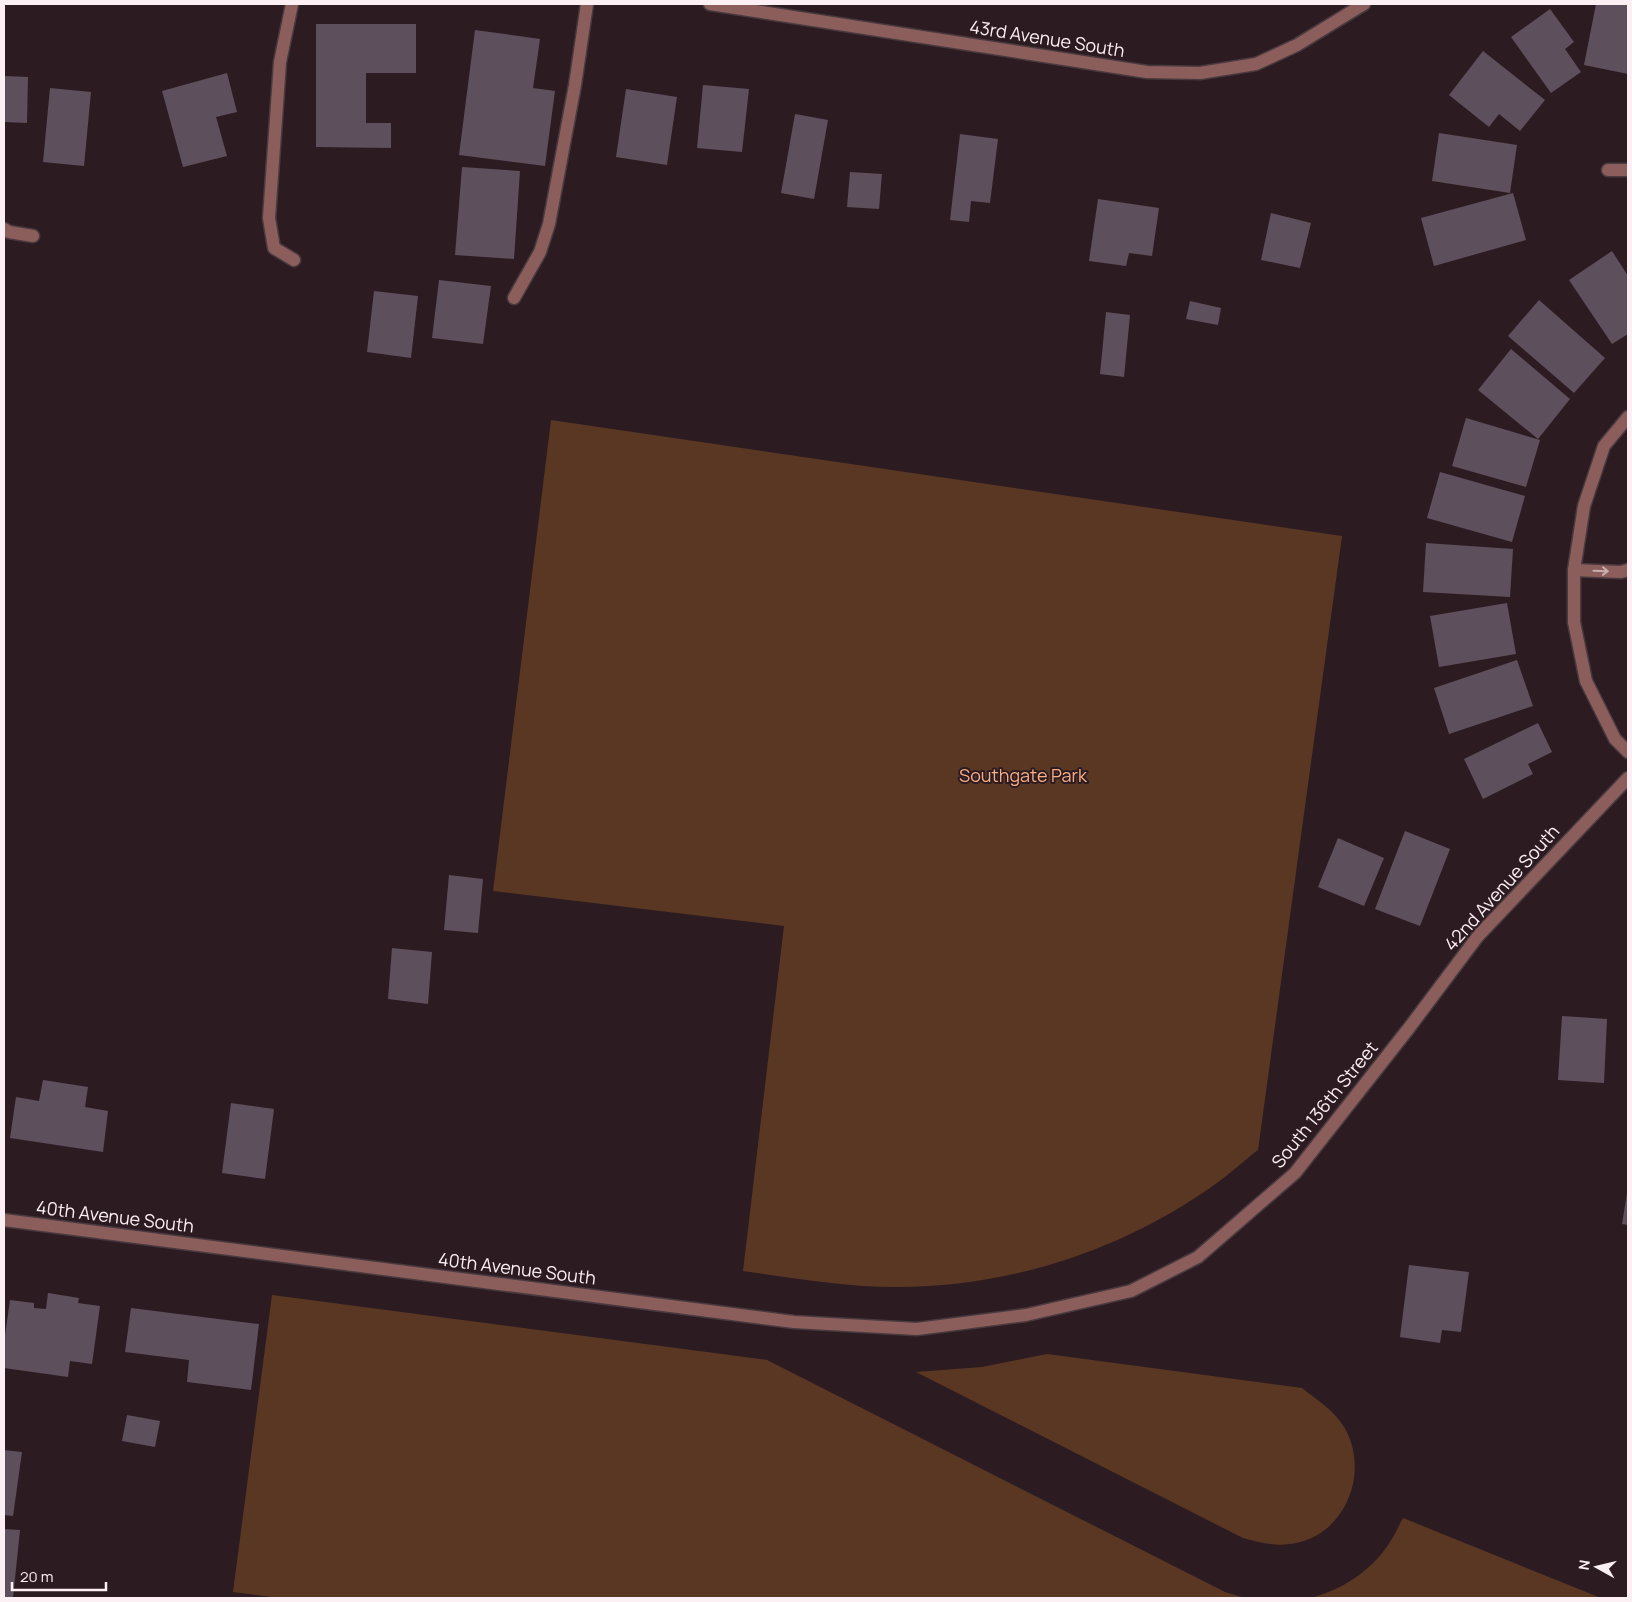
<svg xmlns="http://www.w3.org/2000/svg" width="1632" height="1602" font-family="Manrope,sans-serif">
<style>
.green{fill:#5a3723}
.building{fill:#5e4f5c}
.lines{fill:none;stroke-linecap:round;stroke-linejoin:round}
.minor-casing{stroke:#493a3f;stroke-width:15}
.minor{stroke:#8b5d5b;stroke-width:12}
.oneway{stroke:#c9aeaf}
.labels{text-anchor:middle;stroke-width:4;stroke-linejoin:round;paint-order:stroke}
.street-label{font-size:18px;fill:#fcf0f4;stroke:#2c1c22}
.park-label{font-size:18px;fill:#faae83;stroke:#2c1c22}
</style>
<rect width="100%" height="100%" fill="#2c1c22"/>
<g class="green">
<path d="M551 420 1342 536 1258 1150C1240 1164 1223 1180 1204 1192 1114 1253 1006 1287 897 1287 845 1287 794 1278 743 1271L784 926 493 891Z"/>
<path d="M272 1295 767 1360 1225 1592 1245 1598H280L233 1592Z"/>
<path d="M1047 1354 1302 1388C1317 1400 1334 1410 1344 1427 1370 1470 1347 1533 1296 1543 1277 1547 1261 1543 1243 1538L916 1372 982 1367Z"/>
<path d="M1403 1518 1601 1598H1309C1339 1592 1371 1571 1388 1545 1394 1537 1398 1527 1403 1518Z"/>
</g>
<g class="building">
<path d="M1596 4H1628V74L1584 65Z"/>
<path d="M1550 9 1574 42 1565 49 1581 72 1551 93 1511 37Z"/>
<path d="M316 24H416V73H366V123H391V148L316 147Z"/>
<path d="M475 30 540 39 533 88 555 91 545 166 459 155Z"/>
<path d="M1483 51 1545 100 1520 131 1499 114 1489 127 1449 95Z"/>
<path d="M227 73 237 112 216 117 227 156 183 167 162 91Z"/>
<path d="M4 76 28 77 27 123 4 122Z"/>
<path d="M703 85 749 89 742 152 697 148Z"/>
<path d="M50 88 91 92 84 166 43 162Z"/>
<path d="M626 89 677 97 667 165 616 157Z"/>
<path d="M795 114 828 120 814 199 781 193Z"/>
<path d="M1439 133 1517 145 1510 193 1432 181Z"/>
<path d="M960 134 998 139 990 203 971 201 969 222 950 220Z"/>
<path d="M462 167 520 171 514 259 455 255Z"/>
<path d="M850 172 882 174 879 209 847 207Z"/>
<path d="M1513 193 1526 240 1434 266 1421 218Z"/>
<path d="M1098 199 1159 208 1152 256 1129 253 1126 266 1089 261Z"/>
<path d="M1271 213 1311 223 1300 268 1261 260Z"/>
<path d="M1612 251 1628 276V334L1612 344 1569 280Z"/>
<path d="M439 280 491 286 483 344 432 338Z"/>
<path d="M374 291 418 296 411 358 367 352Z"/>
<path d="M1539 300 1605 358 1574 393 1508 336Z"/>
<path d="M1190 301 1221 308 1218 325 1186 319Z"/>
<path d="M1106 312 1130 315 1124 377 1100 374Z"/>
<path d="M1511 349 1570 399 1538 439 1478 390Z"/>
<path d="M1466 418 1540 440 1526 487 1452 466Z"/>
<path d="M1440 472 1525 496 1512 542 1427 518Z"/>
<path d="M1426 543 1513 549 1510 597 1423 592Z"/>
<path d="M1507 603 1516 654 1439 667 1430 616Z"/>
<path d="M1517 660 1533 706 1449 734 1434 688Z"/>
<path d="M1538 723 1552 752 1528 764 1533 774 1483 799 1464 759Z"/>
<path d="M1405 831 1450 849 1420 926 1375 909Z"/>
<path d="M1338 838 1384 858 1364 906 1318 887Z"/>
<path d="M449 875 483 879 478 933 444 930Z"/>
<path d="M392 948 432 952 428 1004 388 999Z"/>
<path d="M1562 1016 1607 1019 1604 1083 1558 1080Z"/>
<path d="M43 1080 88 1087 85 1107 108 1111 103 1152 10 1138 16 1097 39 1101Z"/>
<path d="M231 1103 274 1109 265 1179 222 1173Z"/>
<path d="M1627 1193H1628V1225L1622 1224Z"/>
<path d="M1409 1265 1469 1272 1461 1332 1442 1330 1440 1343 1400 1337Z"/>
<path d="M48 1293 79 1298 78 1303 100 1306 92 1364 70 1361 68 1377 4 1368V1342L10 1300 34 1303V1308L46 1309Z"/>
<path d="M131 1308 259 1324 251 1390 187 1382 189 1360 125 1352Z"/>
<path d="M127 1415 160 1421 155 1447 122 1441Z"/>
<path d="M4 1450 22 1452 13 1516 4 1515Z"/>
<path d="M4 1529 20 1530 13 1598H4Z"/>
</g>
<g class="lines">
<defs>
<g id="minor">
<path d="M292 4 280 62 269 218 274 248 294 260"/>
<path d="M710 4 1147 72 1200 73 1256 64 1297 45 1364 4"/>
<path d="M1608 170H1628"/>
<path d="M4 229 9 232 33 236"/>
<path d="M514 298 540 252 549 224 575 85 587 4"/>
<path d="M1628 417 1604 446 1584 506 1574 570V622L1586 681 1615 739 1628 752"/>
<path d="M1574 570 1621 572 1628 570"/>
<path d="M4 1220 794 1322 917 1329 1026 1315 1131 1291 1198 1257 1295 1173 1409 1028 1478 936 1628 778"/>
</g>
</defs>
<use href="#minor" class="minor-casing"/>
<use href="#minor" class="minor"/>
</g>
<defs><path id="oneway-shaft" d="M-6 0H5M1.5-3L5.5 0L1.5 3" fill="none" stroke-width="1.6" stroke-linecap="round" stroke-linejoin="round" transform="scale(1.25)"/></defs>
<use class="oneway" href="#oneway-shaft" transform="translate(1601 571) rotate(2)"/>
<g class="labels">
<g class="street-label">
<text transform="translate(1047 39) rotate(9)" y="6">43rd Avenue South</text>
<text transform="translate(1502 888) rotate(-48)" y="6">42nd Avenue South</text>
<text transform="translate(1325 1105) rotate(-51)" y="6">South 136th Street</text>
<text transform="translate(115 1217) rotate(7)" y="6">40th Avenue South</text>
<text transform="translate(517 1269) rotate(7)" y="6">40th Avenue South</text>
</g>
<g class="park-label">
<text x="1023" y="782">Southgate Park</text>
</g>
</g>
<rect width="1632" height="1602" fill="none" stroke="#fcf0f4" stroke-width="10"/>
<g transform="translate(1597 1567) rotate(278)" stroke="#2c1c22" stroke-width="4" paint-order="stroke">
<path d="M0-4L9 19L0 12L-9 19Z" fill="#fcf0f4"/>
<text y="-8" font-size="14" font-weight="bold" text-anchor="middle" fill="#fcf0f4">N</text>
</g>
<path d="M12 1582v8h94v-8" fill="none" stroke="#fcf0f4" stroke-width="2.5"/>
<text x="20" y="1582" font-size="15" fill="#fcf0f4" stroke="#2c1c22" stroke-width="4" paint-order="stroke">20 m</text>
</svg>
